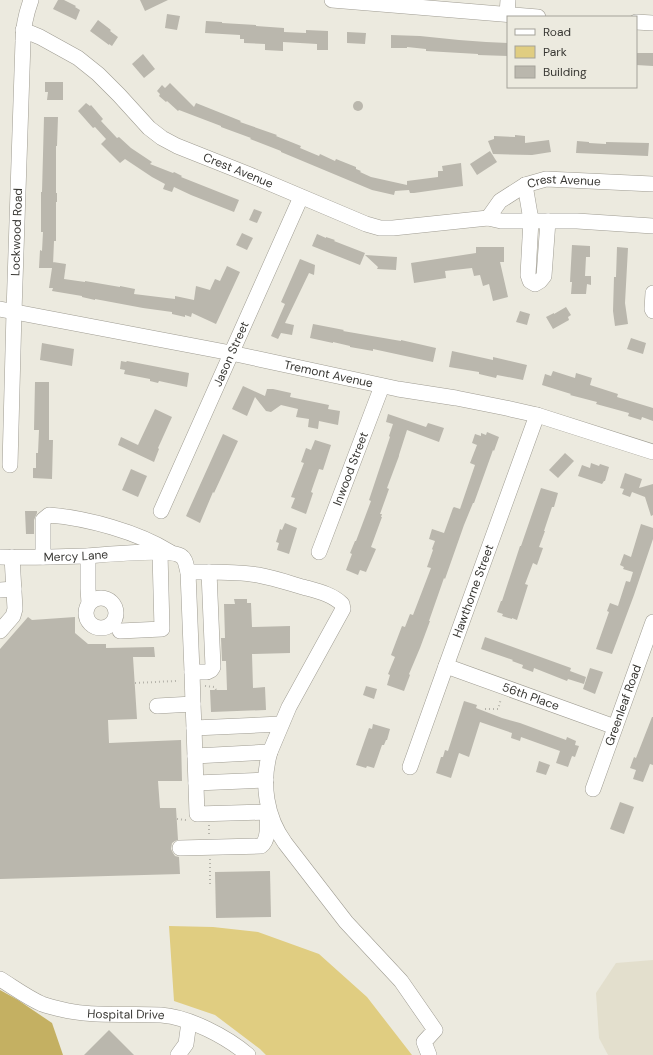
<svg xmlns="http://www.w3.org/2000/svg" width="653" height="1055" font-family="'DM Sans',sans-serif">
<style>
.built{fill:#e3dfcd}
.green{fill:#e0cd81}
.forest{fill:#c4b062}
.building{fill:#bab7ad}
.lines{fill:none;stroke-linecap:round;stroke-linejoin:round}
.minor-casing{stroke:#9f9c92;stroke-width:16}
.path{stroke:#b5b3aa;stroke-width:2;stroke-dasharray:1 3;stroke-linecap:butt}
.minor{stroke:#fff;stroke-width:15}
.labels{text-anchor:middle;stroke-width:3.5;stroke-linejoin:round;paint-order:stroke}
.street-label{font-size:12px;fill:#383733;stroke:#eceadf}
</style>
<rect width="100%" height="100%" fill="#eceadf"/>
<path class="built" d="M653 960V1055H608L599 1038 596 993 616 963Z"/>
<path class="green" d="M169 926 213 927 258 932 319 954 367 997 412 1055H266L260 1049 215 1015 174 1001Z"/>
<path class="forest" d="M0 990 18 1000 52 1023 63 1055H0Z"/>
<g class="building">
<path d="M58 0H64L76 6 75 7 80 10 76 20 53 9Z"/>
<path d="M140 0H168L145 11Z"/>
<path d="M167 14 180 16 177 30 165 28Z"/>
<path d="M98 20 111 30 110 31 118 37 112 46 109 44V45L90 31Z"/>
<path d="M206 21 222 22V23L256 25V26L284 28V32L306 33V30L328 31V50H317V44L283 42V51L265 50V44L244 43V39H240V35L205 33Z"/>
<path d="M347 32 366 33 365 44 347 43Z"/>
<path d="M391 35 420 36 459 40 486 42 508 43V56L478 55V54L426 51V49L407 47V48H391Z"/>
<path d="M636 53H653V66L636 65Z"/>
<path d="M143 54 155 69 144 78 132 64Z"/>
<path d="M45 82H63V100H47L48 92H45Z"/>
<path d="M170 83 194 107 196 103 241 121 240 122 277 135 276 136 301 146 300 148 319 156 320 154 335 161 336 159 356 167V169L361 171 360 172 371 177 407 185V181L438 177V171H443L442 166 461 163 463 186 414 193H410L409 190 395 191 394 195 372 190 281 152V151L250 139 251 138 221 127V126L179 110 178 111 167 101 166 102 159 96 160 94 157 91 162 85 165 88Z"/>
<circle cx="358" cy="106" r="5"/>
<path d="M86 103 90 106 91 105 103 119 101 121 117 138 119 137 131 148 152 162 150 164 173 173 174 172 182 176 181 177 239 200 234 212 191 195 174 187 172 192 163 189 165 184 152 177 125 159 120 163 101 144 106 139 95 127 93 128 78 111Z"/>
<path d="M44 117H58L57 146H56V193H57V202H56V241H54L53 265V262L66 264 64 279 85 282V281L120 287V286L135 289 134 294 175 299V296L194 300 196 286 210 290 215 279 220 281 227 266 240 272 216 324 192 313 191 317 185 315V317L172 314V312L143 308 95 299V300L82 297V296L52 291 53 288H49L52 268H39L40 250 42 251 43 232H41V192H42Z"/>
<path d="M515 135 525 136V143L549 140 551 152 532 155 493 154 488 141 494 139V136L515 137Z"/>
<path d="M577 141 589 142V143L606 144V142L649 143 648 156 576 153Z"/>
<path d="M490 151 497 162 477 175 470 164Z"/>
<path d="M254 209 262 212 257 223 249 220Z"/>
<path d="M242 233 253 238 247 250 236 245Z"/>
<path d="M317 234 326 238V237L335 240 334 241 365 253 360 265 312 246Z"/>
<path d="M572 245 590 246V257H586L585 276H591V285L587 284 586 294H571L572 282H570Z"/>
<path d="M476 247H504V262H500L508 297 493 301 489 284 483 286 480 275 474 276 472 268 445 271 446 278 414 283 411 263 476 253Z"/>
<path d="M617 247 628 248 625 303 628 324 615 326 613 311 614 277H616Z"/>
<path d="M365 255 397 257 396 270 377 269 378 267Z"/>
<path d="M300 259 315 265 314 275 309 273 285 323 294 325 292 335 281 333 278 339 271 336 285 304 281 302Z"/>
<path d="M566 307 571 315 568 317 569 320 553 329 546 317 554 313V314Z"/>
<path d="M520 311 530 314 527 325 516 322Z"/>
<path d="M313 324 344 330 343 331 401 341V340L436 348 433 362 373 349V351L350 347V346L333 342V343L310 338Z"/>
<path d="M631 338 646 343 643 354 627 349Z"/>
<path d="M42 343 74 349 72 366 40 360Z"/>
<path d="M452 351 493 360V357L527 365 523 380 497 375 496 378 479 374V372L449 367Z"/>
<path d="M121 361 126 362 127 361 189 373 187 387 159 381 158 383 150 381V379L124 374 125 370 120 369Z"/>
<path d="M553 371 575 378 576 373 592 378 590 385 618 394 617 397 653 408V421L642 417 641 420 628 416 629 413 596 404 597 402 570 395 571 394 542 385 545 374 551 376Z"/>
<path d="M35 382H49V440H53L52 479 33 478V468H36V453H38L39 430H34Z"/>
<path d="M243 386 265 396 267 389H273L291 393 290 397 329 405 328 409 340 411 338 425 319 421 318 429 308 427 309 419 296 417 298 409 281 405 271 412 266 411 255 397 247 416 232 409Z"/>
<path d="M155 409 172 417 158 448 159 449 154 462 118 445 121 437 138 445Z"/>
<path d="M388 414 426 427 428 423 444 428 439 442 407 430 399 455V456L387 488 389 489 380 514H382L381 517H382L371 547 376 549 366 572 360 570 358 575 346 570 352 554 350 553 355 541H356L371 501 369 500 390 437 389 436 393 424 386 422Z"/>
<path d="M487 432 499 437 494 451 493 450 474 503H473L464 525 445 579 444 578 429 621H430L420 648 409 674 410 675 404 691 387 685 390 675 388 674 395 657 391 655 402 626 405 627 410 614 413 615 431 568 427 567 433 550 432 549 435 541 429 539 432 529 444 533 453 508 454 507 460 509 475 465 470 463 477 445 472 443 475 434 481 436V433L486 435Z"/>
<path d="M223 434 238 441 214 493 213 492 200 523 186 516Z"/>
<path d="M315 440 331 445 323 470 319 469 311 492 313 493 306 514 291 508 295 498 291 497 304 463 301 462 306 448 311 450Z"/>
<path d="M565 453 574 461 558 478 549 470Z"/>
<path d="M591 463 599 466 600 464 609 467 605 481H604L602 484 578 476 582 465 590 468Z"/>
<path d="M131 469 147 476 138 497 122 490Z"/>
<path d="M625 473 642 479 639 488 653 484V515L651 516 645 497 632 492 630 497 622 494 624 489 620 488Z"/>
<path d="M541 488 558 493 554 507H552L544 531H545L539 547 543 548 537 565 533 563 525 584 528 585 517 620 512 618V619L502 616 503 614 497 612 501 601H502L520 546H521Z"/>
<path d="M25 511H37V513L34 520V534H26Z"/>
<path d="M285 523 297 528 289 554 277 550 279 543 276 542 280 529 282 530Z"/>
<path d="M641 524 653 528V539L634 595 612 654 596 649 609 612 607 611 610 603 618 606 626 581 630 582 633 572 623 569 624 567 620 565 624 554 631 557Z"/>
<path d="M234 599H247V603H251L252 627 290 626V653L252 654 253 688 265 687 266 710 211 712 210 690H227L226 661H222L221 638H225L224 604H235Z"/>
<path d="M28 617 32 620 75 617V633L88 644H106V648L154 647 155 657H133L137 719 108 720 109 743 181 740 182 781H158L160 808H176L178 840 175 841 172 843 171 849 173 853 175 856 179 857 180 874 0 879V649Z"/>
<path d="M485 637 571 668 570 671 586 677 584 684 568 679 567 681 534 668 533 672 522 668 523 665 512 661 513 660 481 649Z"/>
<path d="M590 668 603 672 595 694 583 689Z"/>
<path d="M366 686 377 689 374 699 363 695Z"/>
<path d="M464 701 477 705 476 708 502 718 520 723 566 740 567 737 576 741 575 745 579 746 575 757 572 756 568 767 556 763 560 751 521 737 520 741 511 738 512 733 480 722 469 757 459 753 451 778 436 773 441 757H443L445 750 448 751Z"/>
<path d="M652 717H653V765L650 764 643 782 633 779 636 770 630 768 634 757 636 758Z"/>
<path d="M373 724 390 729 387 740H386L384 745H382L374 768 367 766 366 768 356 765 369 728 372 729Z"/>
<path d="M539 761 550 765 546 775 536 772Z"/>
<path d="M620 802 634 807 624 834 610 829Z"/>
<path d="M270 871 271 917 216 918 215 872Z"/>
<path d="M109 1030 134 1055H84Z"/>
</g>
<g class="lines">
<defs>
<g id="minor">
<path d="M332 0 538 17"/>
<path d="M507 14 508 0"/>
<path d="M636 22 653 23"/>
<path id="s1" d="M23 30 40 37 78 58 98 74 119 95 149 128 162 138 177 146 250 175 366 224 380 228H393L488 218 501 221H577L653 226"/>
<path d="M525 185 531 220 528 275 530 281 535 284 540 281 544 276 548 221"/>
<path id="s2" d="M488 218 500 201 525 185 546 179 653 184"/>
<path d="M653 293 652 309 653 311"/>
<path id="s3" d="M0 309 231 353 398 389 456 398 506 408 537 415 653 452"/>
<path id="s4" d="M10 465 14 312 23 41C23 27 26 14 31 0"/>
<path id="s5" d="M161 511 301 197"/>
<path id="s6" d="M319 552 382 386"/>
<path d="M88 556V589L89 603"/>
<path id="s7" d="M0 557C29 558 57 557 86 556 102 555 170 548 181 556 186 559 186 566 188 572 211 572 235 571 258 575 274 578 289 583 303 587 317 591 332 594 342 604L343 609 289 707 270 752C261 783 266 817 285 843L346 922 401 981 435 1030 424 1042 429 1055"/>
<path d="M43 557V520L49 515C87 518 138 532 170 552"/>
<path d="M188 572 192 672H207L211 670 213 667 209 572"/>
<path d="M0 590 14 589"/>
<circle cx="101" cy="613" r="15"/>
<path d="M0 631 13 616 15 609 12 557"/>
<path d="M120 631 162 629 160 553"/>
<path id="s8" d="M446 666 615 727"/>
<path d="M192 672 193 704"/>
<path d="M157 706 193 704 194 728 281 724"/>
<path d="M194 728 197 814 269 812"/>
<path d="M195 756 270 752"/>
<path id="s9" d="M410 767 446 666 537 415"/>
<path d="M196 783 266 780"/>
<path id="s10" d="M593 789 653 622"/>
<path d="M180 848 261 846C270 839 267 823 267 813"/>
<path id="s11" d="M0 979C13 987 28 998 42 1004 50 1007 60 1009 69 1011 99 1017 130 1013 161 1015 189 1017 227 1037 248 1055"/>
<path d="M178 1055 186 1044 189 1022"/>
</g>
</defs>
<use href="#minor" class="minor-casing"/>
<g class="path">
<path d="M135 683 175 681H179"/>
<path d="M205 686 215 687 216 690"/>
<path d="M485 709H498L501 699"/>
<path d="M177 819 186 820"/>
<path d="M209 825V835"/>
<path d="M210 859V884"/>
</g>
<use href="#minor" class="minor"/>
</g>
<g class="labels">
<g class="street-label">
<text dy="4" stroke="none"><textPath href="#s1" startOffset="261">Crest Avenue</textPath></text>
<text dy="4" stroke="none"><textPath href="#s2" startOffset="90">Crest Avenue</textPath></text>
<text dy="4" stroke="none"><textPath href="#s4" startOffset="233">Lockwood Road</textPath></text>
<text dy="4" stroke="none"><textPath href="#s5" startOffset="172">Jason Street</textPath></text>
<text dy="4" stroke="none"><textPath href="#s3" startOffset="335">Tremont Avenue</textPath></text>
<text dy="4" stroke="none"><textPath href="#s6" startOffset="89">Inwood Street</textPath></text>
<text dy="4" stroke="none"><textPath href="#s7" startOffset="76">Mercy Lane</textPath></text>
<text dy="4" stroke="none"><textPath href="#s9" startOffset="187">Hawthorne Street</textPath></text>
<text dy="4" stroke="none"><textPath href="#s8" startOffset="90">56th Place</textPath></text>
<text dy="4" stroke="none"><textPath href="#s10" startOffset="89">Greenleaf Road</textPath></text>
<text dy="4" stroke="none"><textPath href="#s11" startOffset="134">Hospital Drive</textPath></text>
</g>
</g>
<rect x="507" y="16" width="130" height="72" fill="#eceadf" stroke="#a4a29a"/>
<rect x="515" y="29" width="20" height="6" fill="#ffffff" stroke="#a4a29a"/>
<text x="543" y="36" font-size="12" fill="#383733">Road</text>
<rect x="515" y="46" width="20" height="12" fill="#e0cd81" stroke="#a4a29a"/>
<text x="543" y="56" font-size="12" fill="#383733">Park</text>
<rect x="515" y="66" width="20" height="12" fill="#bab7ad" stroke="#a4a29a"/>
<text x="543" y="76" font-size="12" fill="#383733">Building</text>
</svg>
